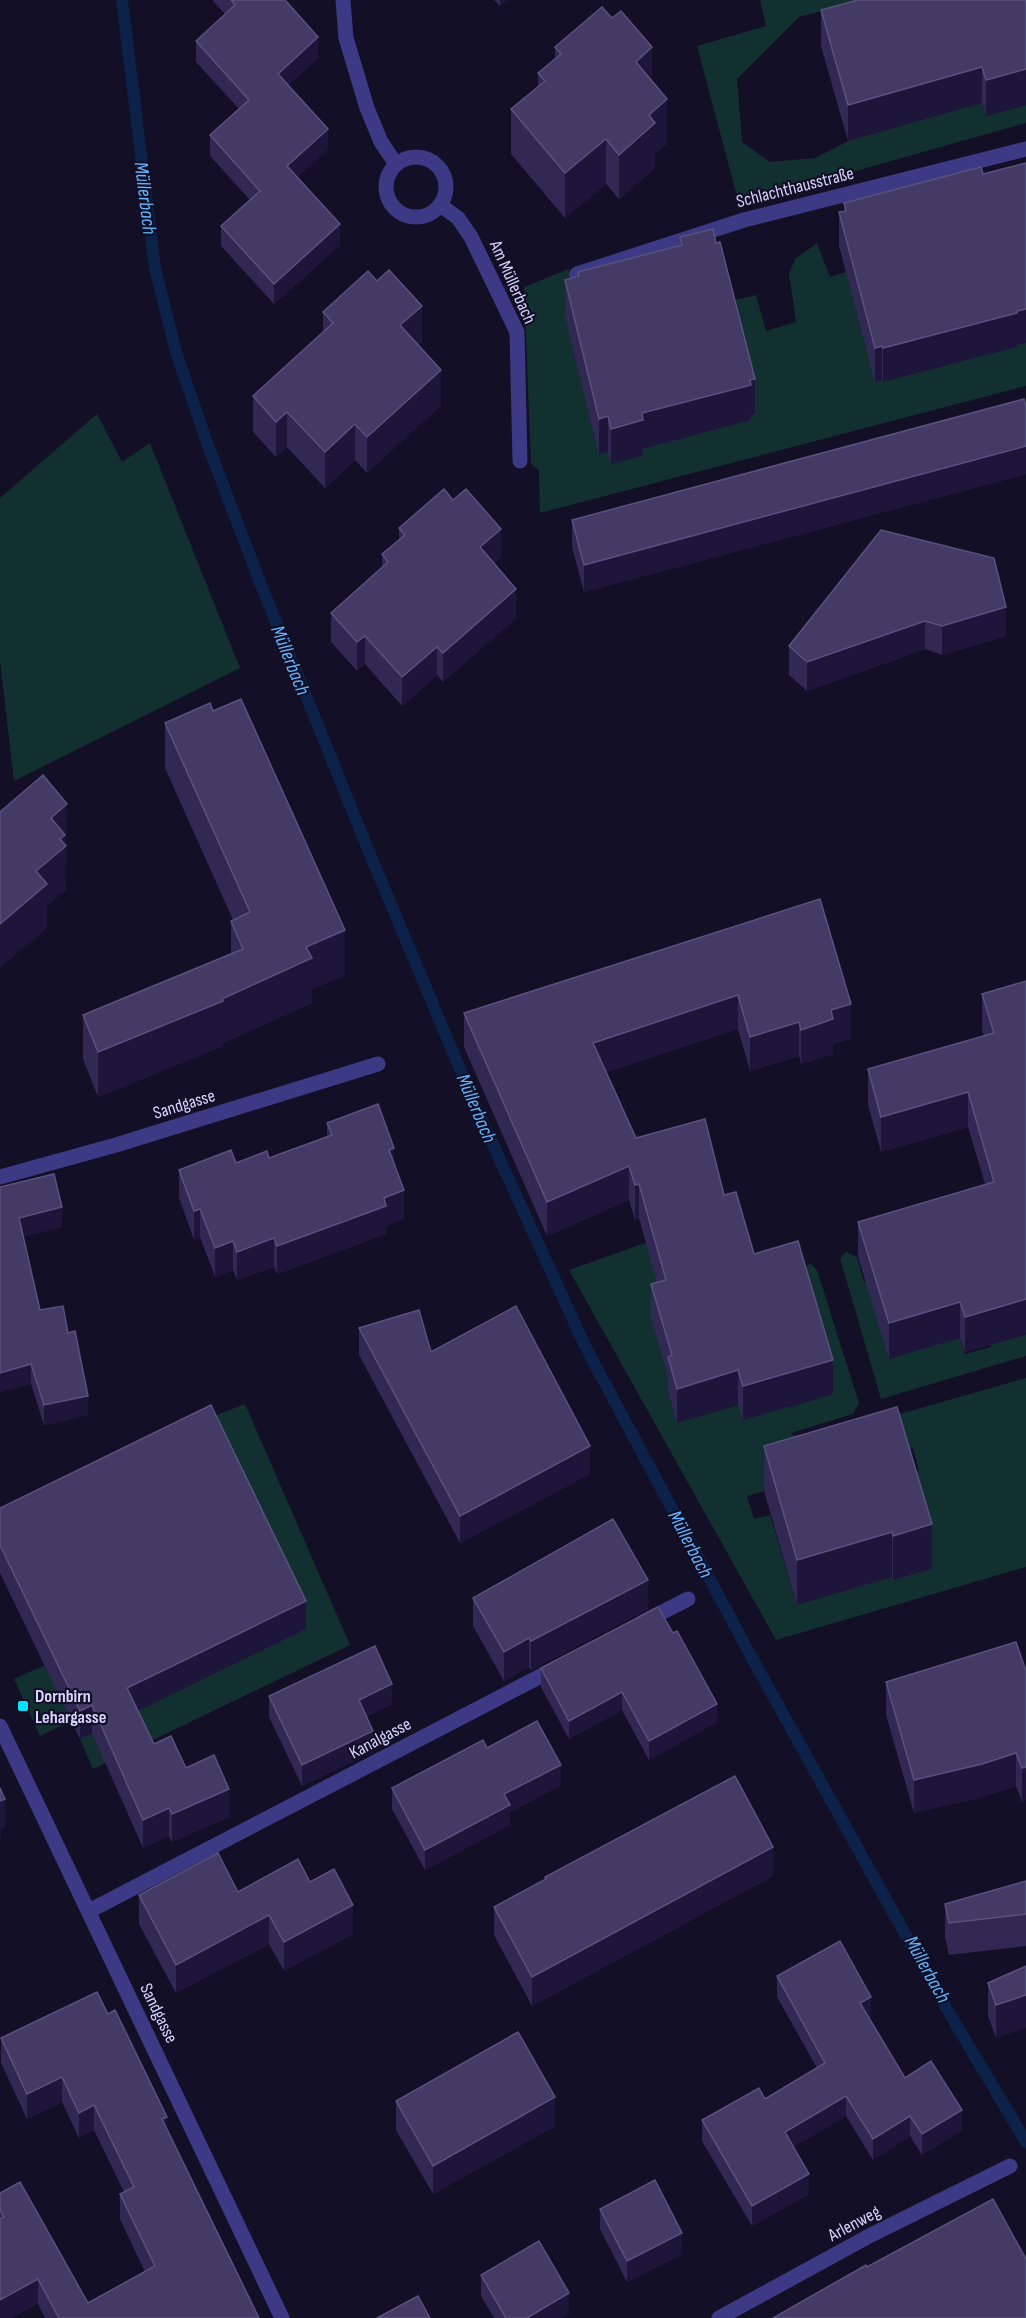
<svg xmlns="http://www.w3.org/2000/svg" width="1026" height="2318" font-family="'Sofia Sans Condensed',sans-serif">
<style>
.green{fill:#12302f}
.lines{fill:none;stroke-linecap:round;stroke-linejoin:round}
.stream{stroke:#0c2248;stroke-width:12}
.street{stroke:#3d3a85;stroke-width:15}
.wall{fill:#312854}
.shaded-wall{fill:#1d163a}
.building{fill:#433a66;stroke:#5a527e;stroke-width:1.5}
.poi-dot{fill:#00e5ff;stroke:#130f26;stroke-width:2}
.labels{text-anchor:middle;stroke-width:4.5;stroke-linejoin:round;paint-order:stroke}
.street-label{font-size:18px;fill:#d9d4ff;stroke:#130f26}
.poi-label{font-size:18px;font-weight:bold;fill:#d9d4ff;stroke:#130f26;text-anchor:start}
.water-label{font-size:20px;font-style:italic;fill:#62b6ff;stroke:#130f26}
</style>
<rect width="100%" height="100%" fill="#130f26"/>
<g class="green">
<path d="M760 0H864L799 17 737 79 742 142 770 162 815 158 848 141 982 103 986 116 1026 105V123L739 204 697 46 766 26Z"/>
<path d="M1026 176V386L540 513 539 470 531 464 524 287 569 269 579 312 727 302 756 295 766 331 796 322 789 274 795 259 817 243 830 277 846 272Z"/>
<path d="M97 414 122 462 150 443 240 668 14 781 0 661V498Z"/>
<path d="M732 1212 671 1340 668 1391 677 1423 785 1391 791 1407 832 1394 798 1275 810 1263 817 1270 859 1403 853 1414 791 1433 796 1439 807 1479 747 1496 754 1519 770 1515 797 1605 904 1475 919 1470 913 1448 833 1471 847 1429 1026 1378V1567L776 1640 569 1270Z"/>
<path d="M846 1252 857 1257 864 1282 882 1277 889 1358 960 1338 965 1354 991 1347 987 1330 1026 1335V1356L881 1399 840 1258Z"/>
<path d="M245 1404 350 1645 93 1769 80 1739 305 1629 94 1462Z"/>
<path d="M45 1665 71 1721 40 1736 14 1679Z"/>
</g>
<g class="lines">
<path class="stream" d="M122 0 155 268 176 352 207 443 261 585 372 859 478 1112 586 1348 752 1658 945 2006 1026 2142"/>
<g class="street">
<path d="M343 0 346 38 367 108 381 142 396 164"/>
<circle cx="416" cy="187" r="30"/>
<path d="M440 205 458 218 471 237 517 332 520 461"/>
<path d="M577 274 744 220 1026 149"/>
<path d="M0 1177 116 1145 378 1064"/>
<path d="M643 1622 688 1599"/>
<path d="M0 1726 282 2318"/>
<path d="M89 1911 558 1667"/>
<path d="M719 2318 871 2235 1010 2166"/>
</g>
</g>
<g class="wall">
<path d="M212 0H285L318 58 288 85 328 149 297 177 340 245 274 304 221 246V226L250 200 210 156V135L239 109 196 62V41L225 14Z"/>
<path d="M494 0H507L500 6Z"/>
<path d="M1026 0 986 116 982 103 848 141 821 46V10Z"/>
<path d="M555 47 652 81 667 144 655 154V168L619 199 606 184 565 218 511 154V109L538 86V73L555 59Z"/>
<path d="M1026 163V343L1017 345V347L883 382 882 380 875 382 839 246V212L844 211V203L983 174Z"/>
<path d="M680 237 755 414 751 415V420L643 449V456L611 464 608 452 599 454 565 316V280L578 277V272L680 245Z"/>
<path d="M323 312 422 342 418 345 441 405 367 473 355 460 325 488 287 447 276 457 253 432V396L323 332Z"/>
<path d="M1026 407V474L584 592 572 547V520Z"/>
<path d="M399 528 501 557 494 563 516 618 443 682 437 675 402 706 365 664 357 671 331 642V613L382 568V554L399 539Z"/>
<path d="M881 530 1006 636 942 655 925 649 807 691 789 675V646Z"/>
<path d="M213 711 345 975 312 989V1003L223 1043V1046L98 1097 83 1059V1015L231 954V921L233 920 165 768V723Z"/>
<path d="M820 899 851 1038 833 1044V1054L801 1064 799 1056 750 1071 738 1029 606 1072 636 1138 724 1195 754 1254 833 1394 743 1420 738 1404 677 1423 668 1391V1375L651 1318V1284L657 1283 639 1218 635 1220 629 1200 547 1236 464 1047V1013Z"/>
<path d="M1026 981V1335L965 1352 960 1338 889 1359 858 1257V1222L985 1184 968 1127 881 1152 868 1105V1069L984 1036 982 1030V994Z"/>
<path d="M327 1123 394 1164 404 1219 386 1226V1234L277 1274 274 1267 237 1280 233 1270 215 1277 200 1237 194 1240 179 1198V1170L269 1158 327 1137Z"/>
<path d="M0 1187 62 1227 23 1236 40 1310 68 1333 88 1415 44 1425 31 1384 0 1392Z"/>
<path d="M359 1328 431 1352 590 1474 460 1543 359 1355Z"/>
<path d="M897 1407 932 1569 893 1580 892 1577 797 1605 764 1491V1446Z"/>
<path d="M0 1508 306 1629 138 1710 154 1744 186 1768 229 1817 172 1842 169 1836 143 1848 92 1733 80 1739 0 1573Z"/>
<path d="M473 1598 648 1609 531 1670 529 1667 504 1681 473 1626Z"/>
<path d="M658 1607 717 1722 649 1760 622 1710 569 1739 541 1687V1668Z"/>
<path d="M1026 1671 1022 1802 1016 1786 982 1797 914 1813 886 1715V1682Z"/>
<path d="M269 1696 392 1704 366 1717 373 1752 302 1786 269 1717Z"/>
<path d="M487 1748 561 1785 510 1812V1825L425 1870 392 1809V1788Z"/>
<path d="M773 1876 532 2006 494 1935V1907L545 1879V1877Z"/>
<path d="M1026 1881V1946L949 1955 945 1937V1904Z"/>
<path d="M310 1882 353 1934 284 1971 269 1944 176 1993 139 1924V1895L238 1892Z"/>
<path d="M1026 1966 996 2038 988 2016V1983Z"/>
<path d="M777 1976 871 2017 869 2018 905 2078 962 2130 922 2155 910 2136 873 2160 846 2116 793 2147 809 2194 752 2226 702 2141V2120L765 2099 817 2068 777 1997Z"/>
<path d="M1 2038 167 2129 259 2318H45L38 2304 0 2318V2193L88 2303 145 2272 120 2219V2194L124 2192 94 2130 79 2138 62 2102 27 2119 1 2063Z"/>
<path d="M396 2101 555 2126 433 2194 396 2130Z"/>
<path d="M600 2209 682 2254 627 2282 600 2229Z"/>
<path d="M481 2275 569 2313 561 2318H494L481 2296Z"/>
</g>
<g class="shaded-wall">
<path d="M500 0H507L500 6Z"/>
<path d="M318 37V58L278 94V74Z"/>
<path d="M652 47V92L636 62Z"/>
<path d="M982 67V103L848 141V105Z"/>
<path d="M1026 69V105L986 116V80Z"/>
<path d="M667 99V144L655 154V168L619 199V155L649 115Z"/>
<path d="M328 129V149L287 187V166Z"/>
<path d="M606 139V184L565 218V173Z"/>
<path d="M340 224V245L274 304V284Z"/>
<path d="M422 306V342L400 360V325Z"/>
<path d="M1026 309V343L1017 345V347L883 382V348Z"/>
<path d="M882 346V380L875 382V348Z"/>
<path d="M441 370V405L367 473V437Z"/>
<path d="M755 379V414L751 415V420L643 449V456L611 464V429L642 413Z"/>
<path d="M287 412V447L276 457V422Z"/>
<path d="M608 416V452L599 454V419Z"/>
<path d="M355 424V460L325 488V452Z"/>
<path d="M1026 446V474L584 592V565Z"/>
<path d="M501 529V557L480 575V547Z"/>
<path d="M516 589V618L443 682V653Z"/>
<path d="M1006 607V636L942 655V626Z"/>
<path d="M925 621V649L807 691V662Z"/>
<path d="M365 636V664L357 671V642Z"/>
<path d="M437 647V675L402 706V677Z"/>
<path d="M67 804 66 890 47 906V928L0 968V924L36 871 51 818Z"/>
<path d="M345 930V975L312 989V1003L223 1043V1046L98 1097V1052L222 999 306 947Z"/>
<path d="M738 995V1029L593 1077V1043Z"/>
<path d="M851 1004V1038L833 1044V1054L801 1064V1030L831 1010Z"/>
<path d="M799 1022V1056L750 1071V1037Z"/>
<path d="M968 1092V1127L881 1152V1117Z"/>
<path d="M394 1148V1177L389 1150Z"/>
<path d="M629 1166V1200L547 1236V1202Z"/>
<path d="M639 1184V1218L635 1220V1185Z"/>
<path d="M404 1190V1219L386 1226V1234L277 1274V1246L384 1198Z"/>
<path d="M62 1207V1227L19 1237V1218Z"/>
<path d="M200 1209V1237L194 1240V1211Z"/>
<path d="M274 1238V1267L237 1280V1252Z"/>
<path d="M233 1241V1270L215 1277V1248Z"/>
<path d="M1026 1299V1335L965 1352V1317Z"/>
<path d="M960 1302V1338L889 1359V1323Z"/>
<path d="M833 1360V1394L743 1420V1386Z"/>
<path d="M31 1364V1384L0 1392V1373Z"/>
<path d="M738 1370V1404L677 1423V1389Z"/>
<path d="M88 1396V1415L44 1425V1405Z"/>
<path d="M590 1446V1474L460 1543V1516Z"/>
<path d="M932 1524V1569L893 1580V1536Z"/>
<path d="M892 1532V1577L797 1605V1560Z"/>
<path d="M648 1580V1609L531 1670V1641Z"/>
<path d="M306 1601V1629L127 1716V1688Z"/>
<path d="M529 1638V1667L504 1681V1652Z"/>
<path d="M392 1684V1704L359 1721V1700Z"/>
<path d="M622 1692V1710L569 1739V1721Z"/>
<path d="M717 1704V1722L649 1760V1741Z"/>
<path d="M92 1705V1733L80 1739V1711Z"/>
<path d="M373 1731V1752L302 1786V1765Z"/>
<path d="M1016 1753V1786L982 1797 914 1813V1780Z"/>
<path d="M561 1765V1785L510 1812V1825L425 1870V1850L504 1794Z"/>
<path d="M1026 1767V1800L1022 1802V1768Z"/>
<path d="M229 1789V1817L172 1842V1814Z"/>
<path d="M5 1799V1828L1 1829V1841L0 1842V1801Z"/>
<path d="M169 1808V1836L143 1848V1820Z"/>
<path d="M773 1847V1876L532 2006V1977Z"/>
<path d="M353 1905V1934L284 1971V1942Z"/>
<path d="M269 1915V1944L176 1993V1965Z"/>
<path d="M1026 1995V2028L996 2038V2005Z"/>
<path d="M871 1997V2017L860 2023V2003Z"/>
<path d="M62 2077V2102L27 2119V2094Z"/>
<path d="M846 2096V2116L785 2152V2132Z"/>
<path d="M555 2097V2126L433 2194V2166Z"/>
<path d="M94 2105V2130L79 2138V2113Z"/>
<path d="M962 2110V2130L922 2155V2134Z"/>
<path d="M910 2116V2136L873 2160V2139Z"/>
<path d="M167 2117V2142L162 2119Z"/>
<path d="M809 2174V2194L752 2226V2206Z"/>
<path d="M682 2233V2254L627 2282V2261Z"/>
<path d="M38 2279V2304L12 2318H0V2300Z"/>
<path d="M569 2293V2313L561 2318H527Z"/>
</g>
<g class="building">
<path d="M231 0H285L318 37 278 74 328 129 287 166 340 224 274 284 221 226 260 191 210 135 249 100 196 41 235 5Z"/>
<path d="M858 0H1026V69L986 80 982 67 848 105 821 10Z"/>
<path d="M602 7 612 18 621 11 652 47 636 62 667 99 649 115 655 123 619 155 606 139 565 173 511 109 545 81 538 73 561 54 555 47Z"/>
<path d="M1026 163V309L1017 311V313L883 348 882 346 875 348 839 212 846 211 844 203 981 167 983 174Z"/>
<path d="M713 229 716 243 720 242 755 379 750 380 751 385 642 413 643 420 611 429 608 416 599 419 565 280 579 276 578 272 682 245 680 237Z"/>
<path d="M389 270 422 306 400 325 441 370 367 437 355 424 325 452 287 412 276 422 253 396 333 323 323 312 368 271 377 281Z"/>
<path d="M1024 399 1026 407V446L584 565 572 520Z"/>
<path d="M444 489 453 500 466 489 501 529 480 547 516 589 443 653 437 647 402 677 365 636 357 642 331 613 388 562 382 554 405 535 399 528Z"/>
<path d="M881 530 994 558 1006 607 942 626 925 621 807 662 789 646Z"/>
<path d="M241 699 345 930 306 947 312 958 222 999 223 1001 98 1052 83 1015 243 949 231 921 250 912 165 723 210 703 213 711Z"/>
<path d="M43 775 67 804 51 818 65 835 60 839 66 846 36 871 47 884 0 924V812Z"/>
<path d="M820 899 851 1004 831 1010 833 1019 801 1030 799 1022 750 1037 738 995 593 1043 636 1138 705 1119 724 1195 736 1192 754 1254 798 1241 833 1360 743 1386 738 1370 677 1389 668 1357 672 1355 651 1284 666 1280 639 1184 635 1185 629 1166 547 1202 464 1013Z"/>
<path d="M1026 981V1299L965 1317 960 1302 889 1323 858 1222 994 1182 968 1092 881 1117 868 1069 994 1033 982 994Z"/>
<path d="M378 1104 394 1148 389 1150 404 1190 384 1198 386 1206 277 1246 274 1238 237 1252 233 1241 215 1248 200 1209 194 1211 179 1170 231 1150 236 1163 267 1151 269 1158 332 1135 327 1123Z"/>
<path d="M54 1174 62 1207 19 1218 40 1310 63 1306 68 1333 75 1331 88 1396 44 1405 31 1364 0 1373V1187Z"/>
<path d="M516 1306 590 1446 460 1516 359 1328 419 1310 431 1352Z"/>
<path d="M211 1405 306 1601 127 1688 154 1744 171 1736 186 1768 214 1755 229 1789 172 1814 169 1808 143 1820 92 1705 80 1711 0 1545V1508Z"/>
<path d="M897 1407 932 1524 893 1536 892 1532 797 1560 764 1446Z"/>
<path d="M613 1519 648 1580 531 1641 529 1638 504 1652 473 1598Z"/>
<path d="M658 1607 673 1633 677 1631 717 1704 649 1741 622 1692 569 1721 541 1668Z"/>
<path d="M1016 1642 1026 1671V1767L1022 1768 1016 1753 982 1764 914 1780 886 1682Z"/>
<path d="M375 1646 392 1684 359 1700 373 1731 302 1765 269 1696Z"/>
<path d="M537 1721 561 1765 504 1794 510 1805 425 1850 392 1788 483 1740 487 1748Z"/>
<path d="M735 1776 773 1847 532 1977 494 1907 546 1879 545 1877Z"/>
<path d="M0 1788 5 1799 0 1801Z"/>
<path d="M218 1853 238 1892 298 1859 310 1882 334 1869 353 1905 284 1942 269 1915 176 1965 139 1895Z"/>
<path d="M1026 1881V1914L949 1923 945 1904Z"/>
<path d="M840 1941 871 1997 860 2003 905 2078 931 2061 962 2110 922 2134 910 2116 873 2139 846 2096 785 2132 809 2174 752 2206 702 2120 759 2088 765 2099 825 2063 777 1976Z"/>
<path d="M1026 1966V1995L996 2005 988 1983Z"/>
<path d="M97 1992 108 2014 115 2010 167 2117 162 2119 259 2318H59L38 2279 0 2300V2219L4 2217 0 2210V2193L20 2182 88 2303 155 2266 120 2194 134 2187 94 2105 79 2113 62 2077 27 2094 1 2038Z"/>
<path d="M518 2032 555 2097 433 2166 396 2101Z"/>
<path d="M655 2180 682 2233 627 2261 600 2209Z"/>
<path d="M993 2199 1026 2259V2318H773L866 2265 867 2267Z"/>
<path d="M539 2241 569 2293 527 2318H506L481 2275Z"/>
<path d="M418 2296 430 2318H377Z"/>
</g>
<rect class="poi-dot" x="17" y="1700" width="12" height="12" rx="3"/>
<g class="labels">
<g class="street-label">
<text transform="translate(795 187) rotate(-14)" y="6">Schlachthausstraße</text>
<text transform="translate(513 282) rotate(66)" y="6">Am Müllerbach</text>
<text transform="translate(184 1104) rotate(-17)" y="6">Sandgasse</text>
<text transform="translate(380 1738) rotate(-28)" y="6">Kanalgasse</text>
<text transform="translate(159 2013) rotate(64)" y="6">Sandgasse</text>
<text transform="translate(854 2223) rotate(-28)" y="6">Arlenweg</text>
</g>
<g class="poi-label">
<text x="35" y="1702">Dornbirn<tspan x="35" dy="21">Lehargasse</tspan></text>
</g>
<g class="water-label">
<text transform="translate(146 198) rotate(83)" y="7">Müllerbach</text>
<text transform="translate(291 660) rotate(68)" y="7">Müllerbach</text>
<text transform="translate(477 1108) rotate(67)" y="7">Müllerbach</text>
<text transform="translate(691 1544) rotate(62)" y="7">Müllerbach</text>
<text transform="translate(928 1969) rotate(61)" y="7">Müllerbach</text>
</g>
</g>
</svg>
